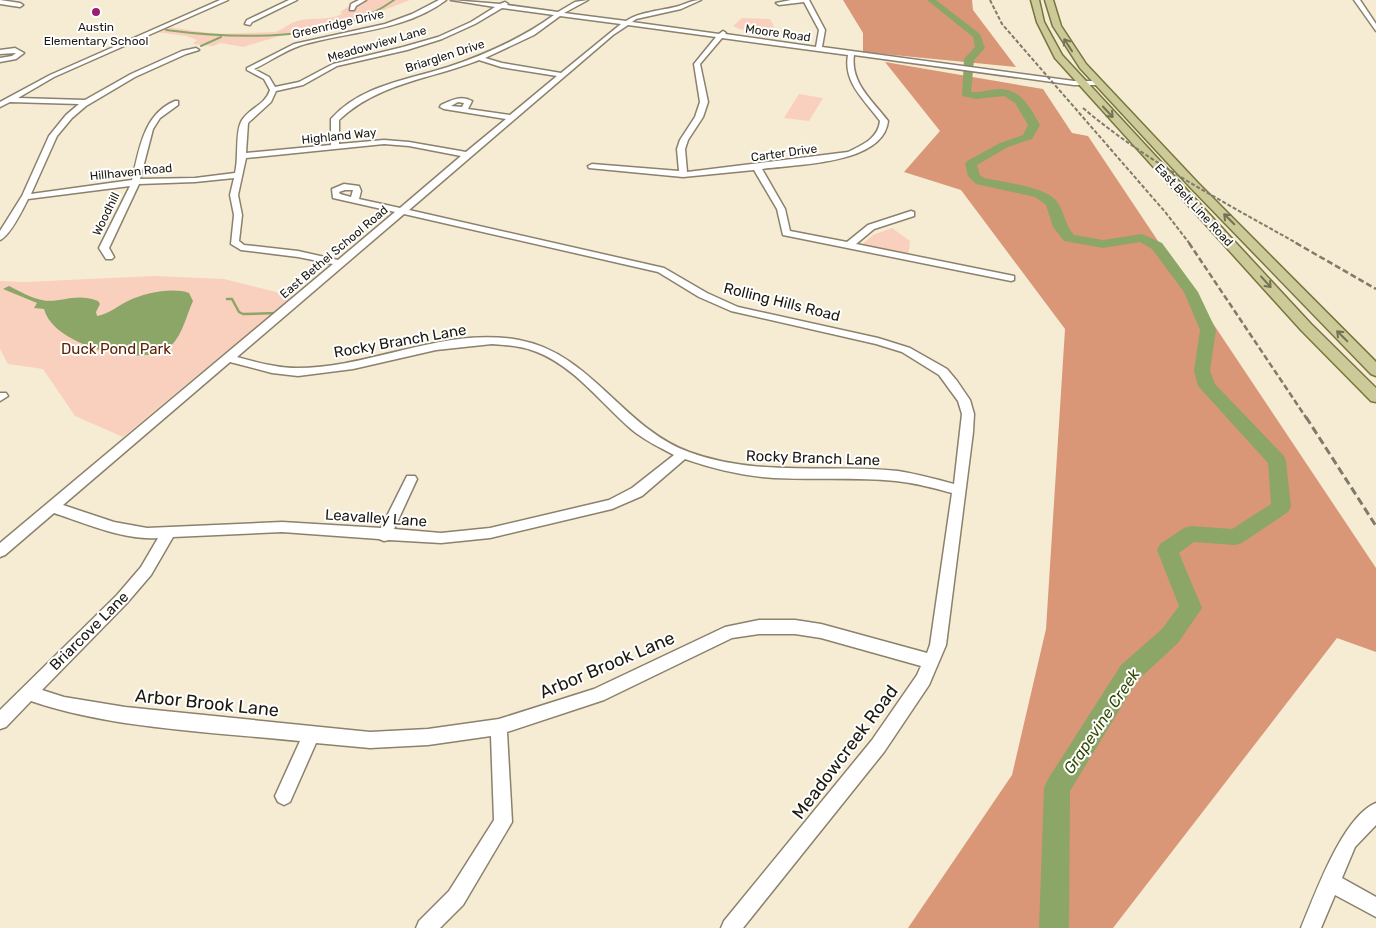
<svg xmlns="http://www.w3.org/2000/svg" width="1376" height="928" font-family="Rubik,sans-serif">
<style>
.green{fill:#f9d0bd}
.forest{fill:#d99778}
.water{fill:#8ca667}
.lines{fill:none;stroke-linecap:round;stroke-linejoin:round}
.stream-far1{stroke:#8ca667;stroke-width:2}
.stream{stroke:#8ca667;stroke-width:2.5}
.river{fill:#8ca667;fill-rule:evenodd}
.minor-casing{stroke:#8b816c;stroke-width:3}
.major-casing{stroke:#78753c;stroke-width:3}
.minor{fill:#fff;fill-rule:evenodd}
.major{fill:#cbca98;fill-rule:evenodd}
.rail-far2{stroke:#807a6a;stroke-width:2;stroke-dasharray:4 2;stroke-linecap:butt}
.rail-far1{stroke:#807a6a;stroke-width:2.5;stroke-dasharray:6 3;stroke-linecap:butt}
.rail{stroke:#807a6a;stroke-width:3;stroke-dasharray:8 4;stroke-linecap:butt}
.oneway{stroke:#747254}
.poi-dot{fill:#9d1d72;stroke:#fff;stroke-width:2}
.labels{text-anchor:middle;stroke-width:4;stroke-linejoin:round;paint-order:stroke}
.far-street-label{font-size:12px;fill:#1c1910;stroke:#fff}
.far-poi-label{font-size:12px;fill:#1c1910;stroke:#fff}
.street-label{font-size:15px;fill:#1c1910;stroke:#fff}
.park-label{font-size:15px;fill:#5c2100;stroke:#fff}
.water-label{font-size:16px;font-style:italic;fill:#344b01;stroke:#fff}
.near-street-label{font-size:18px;fill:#1c1910;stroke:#fff}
</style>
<rect width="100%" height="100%" fill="#f6ecd4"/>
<g class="green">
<path d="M358 0H410L358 20 286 34 243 47 221 43 213 46 193 44 197 40 186 36 149 31 161 26 216 34 275 32C283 30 289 23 297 21 312 17 327 21 342 14L340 12Z"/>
<path d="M742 18 770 19 777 33 739 29 733 26Z"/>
<path d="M799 94 823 98 809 121 784 118Z"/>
<path d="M892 228 910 241 908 258 858 248 873 235Z"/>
<path d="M154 276 224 279 293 296 123 437 75 416 43 369 8 364 0 349V281L24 282Z"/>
</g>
<g class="forest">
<path d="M843 0H972L973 10 1016 67 863 52V33Z"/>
<path d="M885 62 1043 89 1072 133 1088 136 1376 568V652L1337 638 1113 928H908L1012 775 1046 629 1065 329 961 190 904 172 940 131Z"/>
</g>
<path class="water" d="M9 286C19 291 31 298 42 300 60 304 74 292 98 301L100 304 96 312 97 316C109 314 117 306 128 301 144 293 173 287 189 293L193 301C186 316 181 342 165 350 135 366 53 345 44 309L34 308 37 303 3 289Z"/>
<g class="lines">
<g class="stream-far1">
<path d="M166 30C235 39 335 43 394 0"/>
<path d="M201 46 221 37"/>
</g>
<path class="stream" d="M227 299H232L239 312 243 314 278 313"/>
<path class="river" d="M927 0H936L980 34 985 48 974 60 971 92C981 93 990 89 1000 89 1021 89 1031 109 1040 125L1032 139 1008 147 977 165 980 175 984 178C1002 182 1049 187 1058 203 1065 214 1065 225 1074 235L1103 240 1142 234 1162 243 1198 292 1216 330 1210 371 1215 384 1284 456 1286 461 1291 507 1288 512 1242 543 1235 545 1194 542 1179 553 1202 608 1178 643 1137 681 1070 791 1069 928H1039L1044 788 1048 779 1121 665 1162 629 1179 606 1157 550 1160 544 1184 528 1191 526 1232 529 1271 504 1268 463 1198 386 1194 371 1200 330 1184 292 1152 249 1140 242 1103 248 1064 241 1053 227 1046 205 1035 197 976 184 968 176 965 164 967 161 1000 143 1023 135 1028 125 1015 103 1004 96 976 99 962 96 964 59 975 47 973 37Z"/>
<defs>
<g id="minor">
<path d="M0 0 20 3 23 5 20 7 0 4Z"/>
<path d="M220 0H228L54 77 18 98 85 100 131 74 182 51 196 48 199 50 186 54 135 77 86 106 72 118 57 136 31 194 132 180C139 151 143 114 175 101H178V105L160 118 153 129 140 179 195 178 235 173C239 158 235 134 241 122 248 108 265 106 270 90L264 79 247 70V68L294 44 385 24 412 14 439 0H446C404 32 347 31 299 46 284 51 269 62 254 69L269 77 275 87 299 82 333 64 403 47 438 37 471 22 495 7 451 0 500 4 505 2 508 4 507 5 558 12 575 2 588 0 564 13 626 21C639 12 659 11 675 7 684 5 691 0 701 0L681 9 636 19 632 22 719 34 723 31 726 33 725 34 816 47 819 30 804 2 779 5 776 3 791 0H809L825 30 822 47 1074 81H1099L1102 83 1099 85H1074L854 55C850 83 873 101 888 121 883 165 795 164 762 169L785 209 790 231 847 242 868 225 911 211 914 212V216L874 229 856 244 1014 276V280L1011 281 783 235 777 209 754 170 683 177 589 168 588 166 592 164 679 171 677 149 680 140 695 117 700 102 694 64 716 37 628 25 613 35 409 210 664 268 707 293 738 307 878 338 910 348 947 369 957 381 970 400 974 414 973 432 946 645 929 685 884 752 743 928H721L724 921 872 740 917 675 921 666 821 638 795 634H759L732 638 604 700 507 732 512 822 463 905 440 928H416L419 921 449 891 494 820 491 736 428 745 370 748 316 743 290 802 284 805 278 802 275 796 300 741C213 732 113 729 31 701L6 727 0 729V710L117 595 141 567 158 538C123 540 87 524 54 513L5 555 0 557V543L333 264 298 257 241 250 231 244 234 215 230 195 234 178 195 182 139 184 109 248 114 257 112 259H106L99 248 130 186 28 199C23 209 10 236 0 240V231L22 196 49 136 66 115 79 104 10 102 0 107V102L50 75ZM502 8 554 15C521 39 486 54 448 67 408 80 361 85 331 119V145L246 153 248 123 271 102 276 91 303 85 337 66 407 50 442 39 475 24ZM560 16 621 24 561 73 502 63 485 58 534 35ZM722 38 848 55C843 83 865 100 880 121 878 139 862 145 848 152L687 172 685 149 688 140 703 117 708 102 700 64ZM479 60 501 67 557 76 510 115 468 109 472 101C461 95 452 100 441 105L440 107 444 109 506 119 466 152 409 142 384 140 339 144V120C378 83 431 79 479 60ZM458 102 464 103 462 107 451 106ZM384 144 409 146 461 156 400 208 359 199 361 191 359 186 344 184 332 189 333 198 395 212 338 260 298 251 244 245 239 241 242 215 238 195 246 158ZM345 190H353L351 197 340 194 339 192ZM404 214 658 272 699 297 731 311 876 344 902 352 939 375 958 401 962 414 954 484C935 479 917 474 898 471 828 464 757 477 689 452 623 428 591 353 519 340 444 326 372 368 297 368 276 368 256 362 237 357ZM492 344C507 345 522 346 537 352 575 367 601 403 631 429 644 440 659 447 674 455L632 488 609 500 490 528 441 533 394 529 417 479 415 476H407L381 528 282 522 147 528 114 522 63 505 230 362 272 373 298 376 353 369 436 350ZM685 459C714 469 743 476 774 478 815 480 856 477 896 481 915 483 934 488 952 493L930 645 927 653 821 624 795 620H759L725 627 594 689 499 719 428 729 370 732 125 707 64 697 42 690 127 603 151 575 173 537 282 532 379 539 384 541 389 540 441 543 490 538 612 509 642 496Z"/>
<path d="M289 0H297L252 22 250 25 245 24 247 20Z"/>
<path d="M359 0H366L356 6 354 10H350L351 4Z"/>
<path d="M1354 0H1360L1376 24V31Z"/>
<path d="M15 48 24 53 16 59 0 62V58L12 56 16 53 0 54V50Z"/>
<path d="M0 393H6L8 396 0 401Z"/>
<path d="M1376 803V825L1355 847 1342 878 1376 897V917L1335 895 1321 928H1301C1315 895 1342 817 1376 803Z"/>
</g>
<g id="major">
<path d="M1031 0H1039L1044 22 1062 55 1311 324 1376 388V402L1371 401 1301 330 1055 58 1037 22Z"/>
<path d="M1045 0H1053L1061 26 1086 64 1198 183 1376 362V376L1371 374 1190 187 1080 68 1053 26Z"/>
</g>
</defs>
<use href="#minor" class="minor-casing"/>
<use href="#major" class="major-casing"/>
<use href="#minor" class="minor"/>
<use href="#major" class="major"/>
<g class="rail-far2">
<path d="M990 0 1002 24 1166 213 1190 244"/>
<path d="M1083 108C1148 163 1224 202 1298 244"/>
</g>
<g class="rail-far1">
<path d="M1189 243 1307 419"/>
<path d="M1296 243 1376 289"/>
</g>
<path class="rail" d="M1306 417 1376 526"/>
</g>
<defs><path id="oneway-shaft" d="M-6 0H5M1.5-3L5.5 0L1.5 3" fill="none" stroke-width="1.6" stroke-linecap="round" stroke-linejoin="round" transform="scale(1.25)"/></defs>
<g class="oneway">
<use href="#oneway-shaft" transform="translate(1068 45) rotate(-123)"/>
<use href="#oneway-shaft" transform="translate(1108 112) rotate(47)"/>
<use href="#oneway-shaft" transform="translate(1229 219) rotate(-135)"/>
<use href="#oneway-shaft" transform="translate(1266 282) rotate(48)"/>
<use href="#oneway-shaft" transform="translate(1342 336) rotate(-135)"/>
</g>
<circle class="poi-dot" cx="96" cy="12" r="5"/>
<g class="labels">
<g class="far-street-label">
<text transform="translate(338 24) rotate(-13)" y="4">Greenridge Drive</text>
<text transform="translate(778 33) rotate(8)" y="4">Moore Road</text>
<text transform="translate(377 44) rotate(-16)" y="4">Meadowview Lane</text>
<text transform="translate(445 56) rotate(-18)" y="4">Briarglen Drive</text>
<text transform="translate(339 136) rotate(-6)" y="4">Highland Way</text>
<text transform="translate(784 153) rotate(-8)" y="4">Carter Drive</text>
<text transform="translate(131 172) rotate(-6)" y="4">Hillhaven Road</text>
<text transform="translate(1194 205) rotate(47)" y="4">East Belt Line Road</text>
<text transform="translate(106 214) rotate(-64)" y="4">Woodhill</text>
<text transform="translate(334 252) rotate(-40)" y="4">East Bethel School Road</text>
</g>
<g class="far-poi-label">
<text x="96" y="31">Austin<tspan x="96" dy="14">Elementary School</tspan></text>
</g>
<g class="street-label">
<text transform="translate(782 302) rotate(14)" y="5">Rolling Hills Road</text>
<text transform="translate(400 341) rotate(-10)" y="5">Rocky Branch Lane</text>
<text transform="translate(813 458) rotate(2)" y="5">Rocky Branch Lane</text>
<text transform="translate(376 518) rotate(4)" y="5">Leavalley Lane</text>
<text transform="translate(89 631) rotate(-45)" y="5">Briarcove Lane</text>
</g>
<g class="park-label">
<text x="116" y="354">Duck Pond Park</text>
</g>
<g class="water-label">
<text transform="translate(1101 721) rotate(-56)" y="6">Grapevine Creek</text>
</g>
<g class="near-street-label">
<text transform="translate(607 665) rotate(-23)" y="6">Arbor Brook Lane</text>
<text transform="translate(207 703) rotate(6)" y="6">Arbor Brook Lane</text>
<text transform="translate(845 752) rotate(-53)" y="6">Meadowcreek Road</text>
</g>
</g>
</svg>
